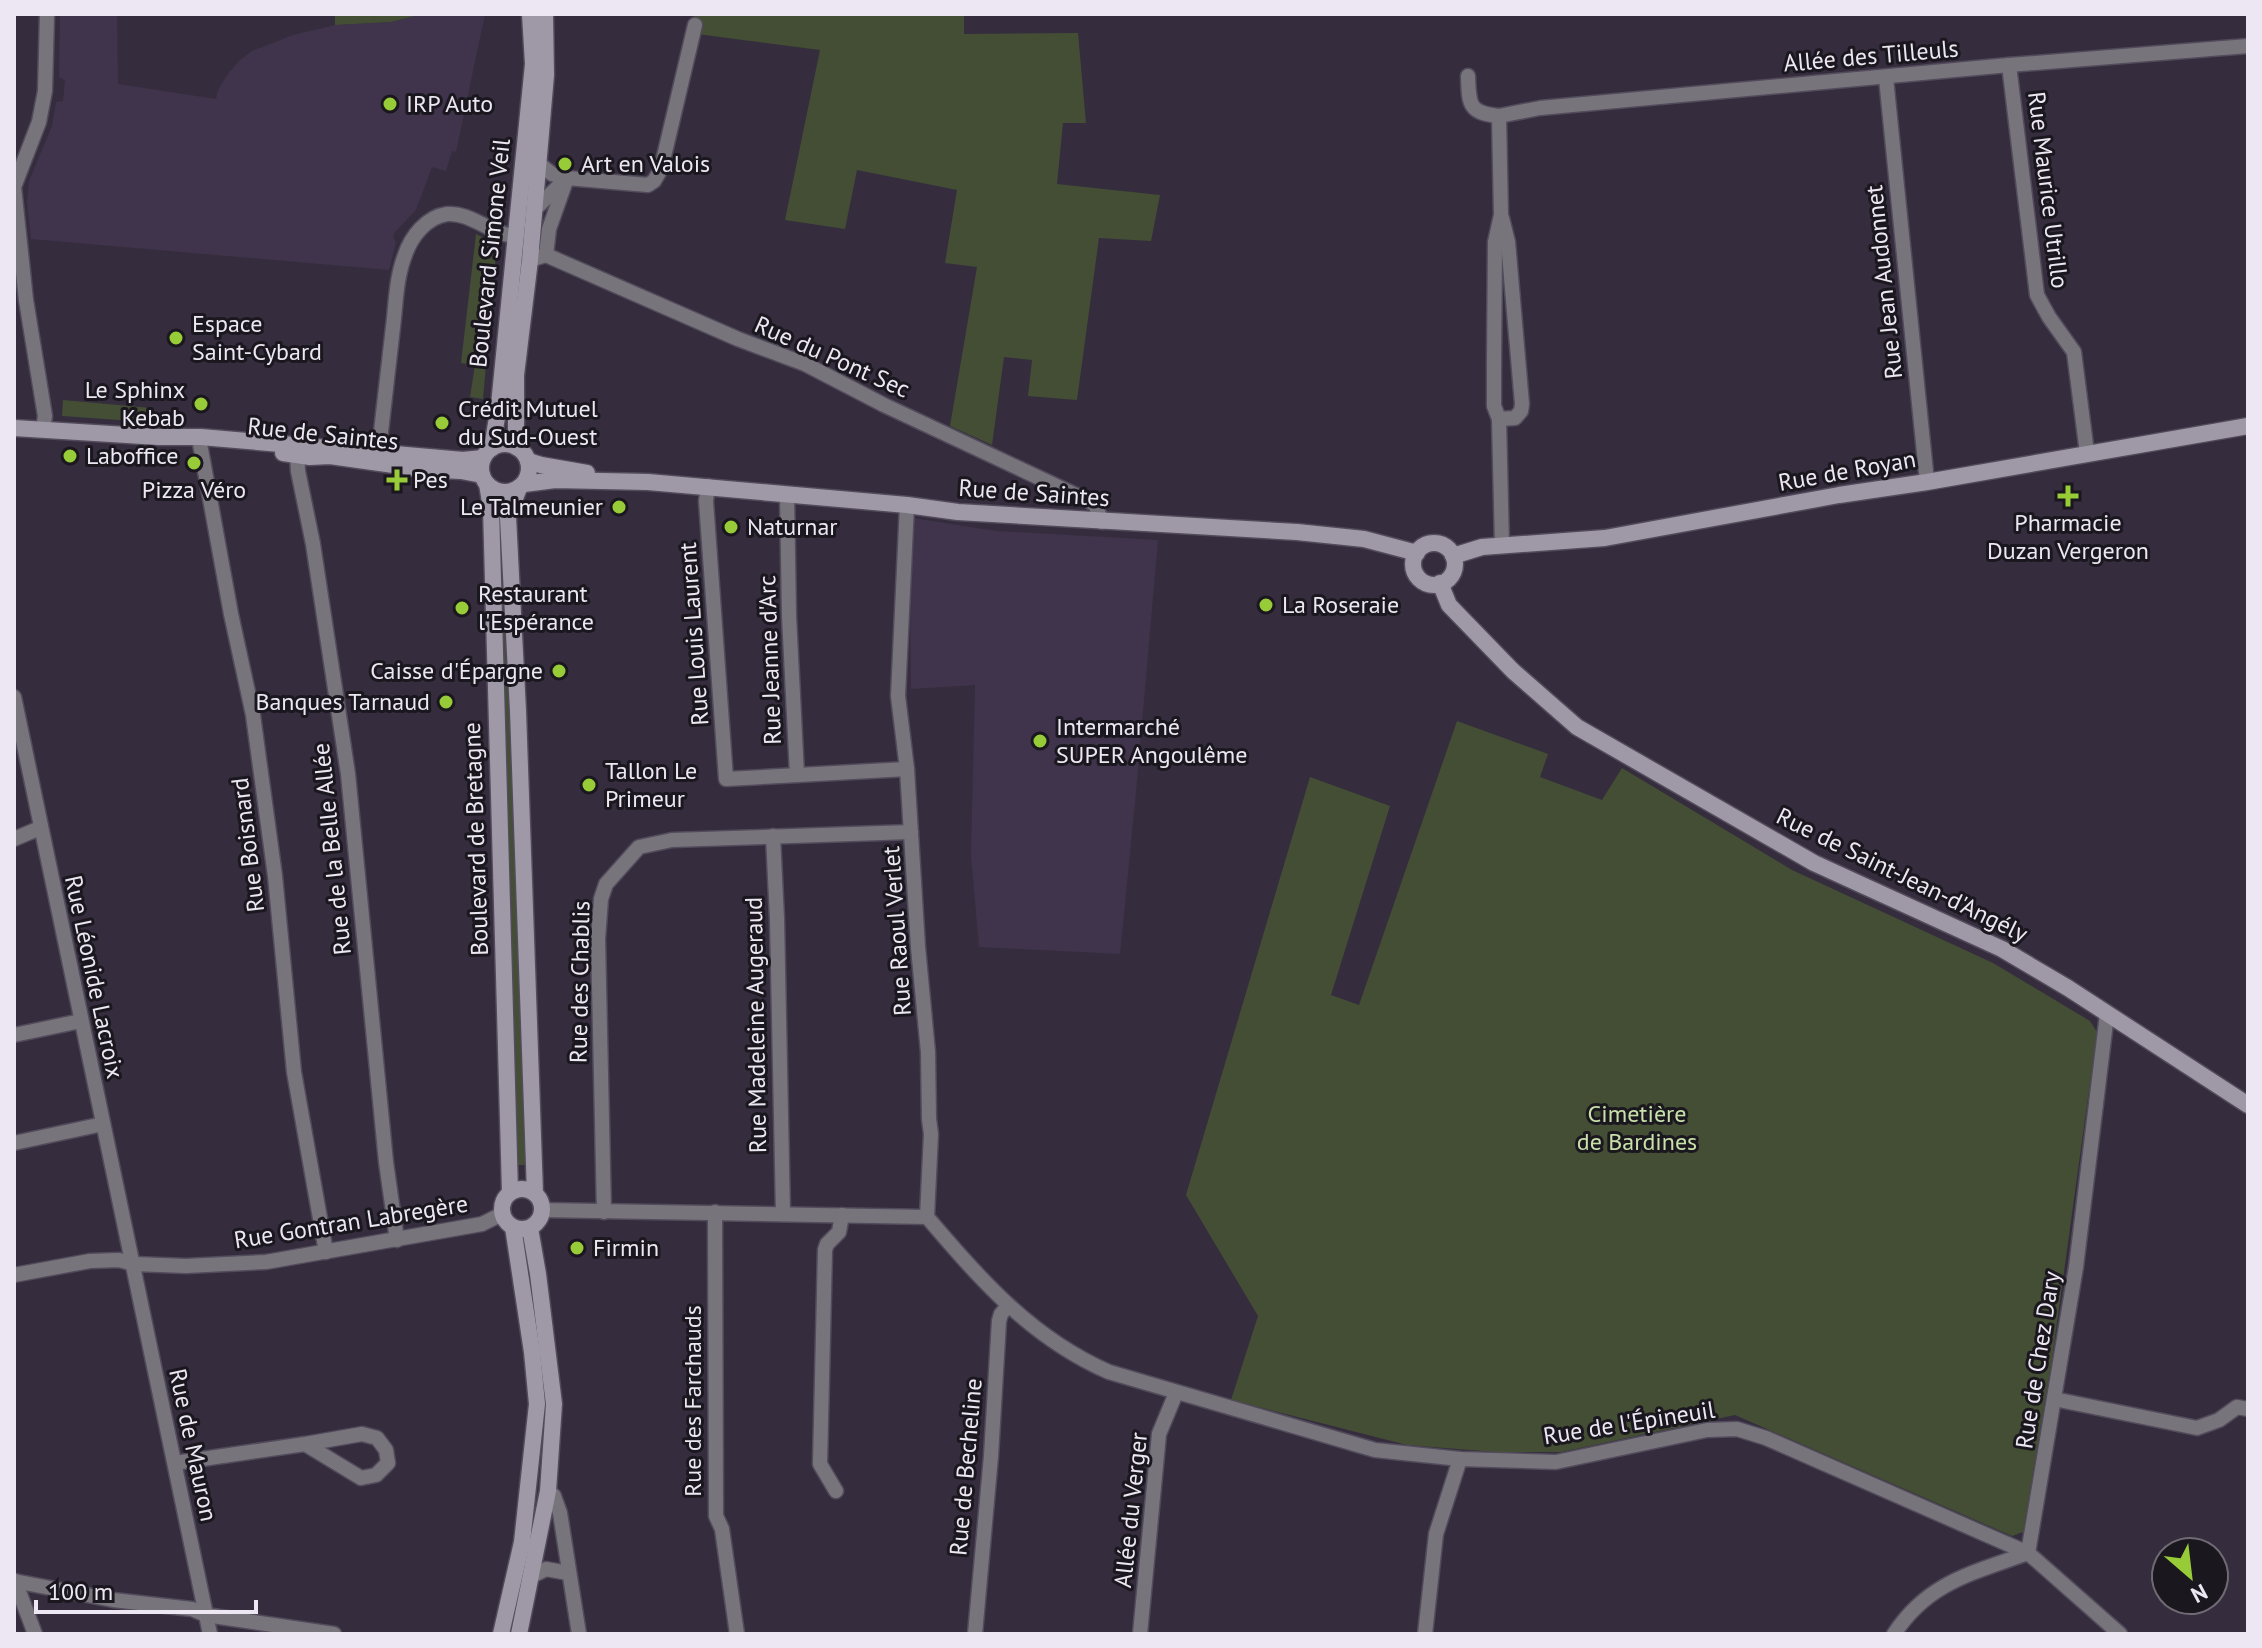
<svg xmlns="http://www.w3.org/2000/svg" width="2262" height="1648" font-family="'PT Sans',sans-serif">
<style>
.built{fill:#3f344b}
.green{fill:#434e34}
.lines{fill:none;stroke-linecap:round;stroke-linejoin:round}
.minor-casing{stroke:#524b5b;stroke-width:17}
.secondary-casing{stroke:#524b5b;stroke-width:19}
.minor{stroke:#78747c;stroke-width:14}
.secondary{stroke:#9f99a7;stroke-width:16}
.poi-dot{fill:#97cc38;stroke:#1b171f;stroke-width:3}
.labels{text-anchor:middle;stroke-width:6;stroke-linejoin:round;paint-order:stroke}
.street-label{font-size:24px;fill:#ece7f2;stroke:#1b171f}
.poi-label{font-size:24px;fill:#ece7f2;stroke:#1b171f;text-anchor:start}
.park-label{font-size:24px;fill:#c8e1a9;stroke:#1b171f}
</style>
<rect width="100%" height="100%" fill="#352d3e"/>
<g class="built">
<path d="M60 14H117L118 84 216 99 218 90 227 75 239 61 252 51 293 35 335 25 391 22 423 14H485L456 152 452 151 446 171 432 167 416 210 395 232 393 237 396 242 389 270 31 239 27 203 29 181 52 126 56 102 63 101 65 80 59 77Z"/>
<path d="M913 518 996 531 1158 540 1136 792 1120 954 979 947 971 856 975 685 911 689 910 600Z"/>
</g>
<g class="green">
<path d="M335 14H423L391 22 335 25Z"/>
<path d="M694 14H964V34L1078 33 1086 123H1063L1057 184 1160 195 1151 241 1099 238 1077 400 1028 396 1032 360 1004 357 992 445 950 426 977 267 945 263 957 190 857 170 845 229 785 220 820 50 697 34Z"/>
<path d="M476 234 488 240 496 253 483 399 470 397 475 365 461 363Z"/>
<path d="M63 400 151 408 148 422 62 416Z"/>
<path d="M497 518 500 520 511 667 525 1165H516Z"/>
<path d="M1457 721 1548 754 1540 777 1602 800 1622 768 1792 870 1993 963 2090 1021 2097 1032 2052 1359 2023 1532 2012 1536 1735 1415 1561 1452H1495L1407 1445 1231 1400 1258 1316 1186 1195 1310 777 1390 806 1331 995 1359 1005Z"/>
</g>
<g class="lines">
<defs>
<g id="minor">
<path d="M2009 65 2037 295 2049 317 2074 352 2087 453"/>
<path d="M1468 76C1469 104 1468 113 1499 116L1501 215 1495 242 1494 365V406L1499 419 1502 546"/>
<path d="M1886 78 1927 482"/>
<path d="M1499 116 1540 108 2009 65 2248 46"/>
<path d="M534 210 567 178 552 174 538 163"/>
<path d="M546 255 549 229 567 178 648 185 654 181 661 169 695 25"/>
<path d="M530 260 546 255 738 339 805 364 884 405 1095 504 1102 522"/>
<path d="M1499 419 1515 418 1521 411 1522 404 1508 242 1502 218"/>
<path d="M43 430 45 416 26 300 14 187 39 122 45 91 47 14"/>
<path d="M201 437 200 444 231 614 253 715 275 876 294 1072 326 1252"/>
<path d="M297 455 298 471 313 544 348 774 386 1162 397 1240"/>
<path d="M370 458 379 449C384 408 388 368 393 327 396 303 396 278 405 255 411 237 426 217 447 214 471 212 492 235 516 236"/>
<path d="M708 486 706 501 726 779 907 769"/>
<path d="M787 494 789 616 797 775"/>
<path d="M907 505 898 696 907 769 918 947 928 1052 929 1119 931 1134 927 1217C981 1280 1031 1338 1109 1372L1375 1450 1460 1459 1556 1462 1707 1430 1737 1429 1766 1438 2028 1553 2120 1634"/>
<path d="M14 697 210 1634"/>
<path d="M773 836 777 919 783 1214"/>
<path d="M14 839 40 828"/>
<path d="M14 1035 81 1021"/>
<path d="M14 1143 103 1124"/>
<path d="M542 1210 927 1217"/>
<path d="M604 1212 598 939 601 899 606 884 639 847 672 840 911 832"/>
<path d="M715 1212 716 1516 722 1529 737 1634"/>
<path d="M14 1275 90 1261 119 1260 134 1264 186 1266 266 1262 482 1224 502 1214"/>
<path d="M2054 1399 2197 1428 2219 1420 2237 1407 2248 1409"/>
<path d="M175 1463 305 1444 361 1478 376 1475 388 1463 386 1450 377 1438 362 1434 305 1444"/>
<path d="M548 1491 554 1496 560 1513 579 1634"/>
<path d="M836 1491 820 1464 825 1250 827 1244 839 1232 842 1215"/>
<path d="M2028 1553 2076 1267 2107 1014"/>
<path d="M532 1576 546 1569 568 1573"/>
<path d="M14 1581 113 1600 192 1609 206 1615 334 1634"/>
<path d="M15 1581 35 1634"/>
<path d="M975 1634 991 1456 999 1321 1001 1314 1008 1306"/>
<path d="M1140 1634 1159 1434 1176 1393"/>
<path d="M1425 1634 1436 1534 1460 1459"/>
<path d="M1894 1634C1928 1582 1973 1573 2028 1553"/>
</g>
<g id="secondary">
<path d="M14 428 159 437H201L463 460 483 458"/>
<circle cx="505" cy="468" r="24"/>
<path d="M516 447V375L530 260 546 75 545 14"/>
<path d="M492 448 499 405 533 64 530 14"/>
<path d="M283 453 310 457 330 456 422 469 461 471 482 475"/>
<path d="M528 461 541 465 587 473"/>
<path d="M487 484 491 508 510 1192"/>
<path d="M524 484 555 480 648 482 907 505 958 512 1297 532 1364 539 1417 553"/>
<path d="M519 488 508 517 518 711 535 1193"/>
<circle cx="1434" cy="564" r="21"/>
<path d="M1453 556 1482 547 1605 538 1839 495 1927 482 2248 426"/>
<path d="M1440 583 1449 605 1513 671 1577 727 1814 863 2002 949 2068 988 2248 1105"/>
<circle cx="522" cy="1209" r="20"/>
<path d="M501 1634 522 1542 537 1404 532 1352 513 1227"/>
<path d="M519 1634 548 1491 554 1404 538 1274 530 1228"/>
</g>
</defs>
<use href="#minor" class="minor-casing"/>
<use href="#secondary" class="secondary-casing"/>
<use href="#minor" class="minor"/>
<use href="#secondary" class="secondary"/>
</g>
<g class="poi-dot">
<circle cx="390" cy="104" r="8"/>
<circle cx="565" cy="164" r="8"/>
<circle cx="176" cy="338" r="8"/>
<circle cx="201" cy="404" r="8"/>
<circle cx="442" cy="423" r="8"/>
<circle cx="70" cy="456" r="8"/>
<circle cx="194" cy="463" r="8"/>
<path d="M393 468h8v8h8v8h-8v8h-8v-8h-8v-8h8z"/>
<path d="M2064 484h8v8h8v8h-8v8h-8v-8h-8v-8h8z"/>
<circle cx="619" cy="507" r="8"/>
<circle cx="731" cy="527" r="8"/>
<circle cx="1266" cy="605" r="8"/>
<circle cx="462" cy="608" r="8"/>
<circle cx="559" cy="671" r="8"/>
<circle cx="446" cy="702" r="8"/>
<circle cx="1040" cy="741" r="8"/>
<circle cx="589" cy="785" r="8"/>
<circle cx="577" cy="1248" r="8"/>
</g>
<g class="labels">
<g class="street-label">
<text transform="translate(1871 56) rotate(-5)" y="8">Allée des Tilleuls</text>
<text transform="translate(2048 190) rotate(83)" y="8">Rue Maurice Utrillo</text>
<text transform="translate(490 253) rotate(-84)" y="8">Boulevard Simone Veil</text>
<text transform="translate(1884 282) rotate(-96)" y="8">Rue Jean Audonnet</text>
<text transform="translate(832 357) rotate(24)" y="8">Rue du Pont Sec</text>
<text transform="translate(323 434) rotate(6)" y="8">Rue de Saintes</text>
<text transform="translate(1847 471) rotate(-10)" y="8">Rue de Royan</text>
<text transform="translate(1034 493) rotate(4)" y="8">Rue de Saintes</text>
<text transform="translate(694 634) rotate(-94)" y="8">Rue Louis Laurent</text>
<text transform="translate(770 660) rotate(-92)" y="8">Rue Jeanne d'Arc</text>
<text transform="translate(476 839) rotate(-92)" y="8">Boulevard de Bretagne</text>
<text transform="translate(248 845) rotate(-97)" y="8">Rue Boisnard</text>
<text transform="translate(332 849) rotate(-96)" y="8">Rue de la Belle Allée</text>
<text transform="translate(1902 875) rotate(26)" y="8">Rue de Saint-Jean-d'Angély</text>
<text transform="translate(897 931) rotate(-94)" y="8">Rue Raoul Verlet</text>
<text transform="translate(94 977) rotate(78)" y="8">Rue Léonide Lacroix</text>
<text transform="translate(580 982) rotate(-89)" y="8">Rue des Chablis</text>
<text transform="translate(756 1025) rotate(-91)" y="8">Rue Madeleine Augeraud</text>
<text transform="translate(351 1222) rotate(-9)" y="8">Rue Gontran Labregère</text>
<text transform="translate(2038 1360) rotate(-81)" y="8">Rue de Chez Dary</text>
<text transform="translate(693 1401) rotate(-90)" y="8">Rue des Farchauds</text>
<text transform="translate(1629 1423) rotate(-9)" y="8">Rue de l'Épineuil</text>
<text transform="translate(193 1445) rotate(78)" y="8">Rue de Mauron</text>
<text transform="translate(966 1467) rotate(-85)" y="8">Rue de Becheline</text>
<text transform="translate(1131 1510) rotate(-84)" y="8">Allée du Verger</text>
</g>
<g class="poi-label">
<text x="406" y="112">IRP Auto</text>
<text x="581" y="172">Art en Valois</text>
<text x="192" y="332">Espace<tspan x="192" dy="28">Saint-Cybard</tspan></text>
<text x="185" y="398" text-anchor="end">Le Sphinx<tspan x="185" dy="28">Kebab</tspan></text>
<text x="458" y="417">Crédit Mutuel<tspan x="458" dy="28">du Sud-Ouest</tspan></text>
<text x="86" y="464">Laboffice</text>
<text x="413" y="488">Pes</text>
<text x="194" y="498" text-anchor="middle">Pizza Véro</text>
<text x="603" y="515" text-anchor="end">Le Talmeunier</text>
<text x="2068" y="531" text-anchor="middle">Pharmacie<tspan x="2068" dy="28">Duzan Vergeron</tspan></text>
<text x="747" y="535">Naturnar</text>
<text x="478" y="602">Restaurant<tspan x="478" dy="28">l'Espérance</tspan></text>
<text x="1282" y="613">La Roseraie</text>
<text x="543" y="679" text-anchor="end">Caisse d'Épargne</text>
<text x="430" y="710" text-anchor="end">Banques Tarnaud</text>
<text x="1056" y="735">Intermarché<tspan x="1056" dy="28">SUPER Angoulême</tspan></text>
<text x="605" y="779">Tallon Le<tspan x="605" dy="28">Primeur</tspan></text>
<text x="593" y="1256">Firmin</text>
</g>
<g class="park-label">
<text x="1637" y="1122">Cimetière<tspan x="1637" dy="28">de Bardines</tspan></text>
</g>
</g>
<rect width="2262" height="1648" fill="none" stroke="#ece7f2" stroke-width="32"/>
<g transform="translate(2190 1576) rotate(152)"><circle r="38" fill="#1b171f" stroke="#6f6a73" stroke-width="2"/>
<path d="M0-6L14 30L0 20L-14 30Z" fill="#97cc38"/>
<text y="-12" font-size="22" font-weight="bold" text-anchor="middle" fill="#ece7f2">N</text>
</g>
<path d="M36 1600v12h220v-12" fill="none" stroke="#ece7f2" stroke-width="4"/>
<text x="48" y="1600" font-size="24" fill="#ece7f2" stroke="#1b171f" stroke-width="6" paint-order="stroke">100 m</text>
</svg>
